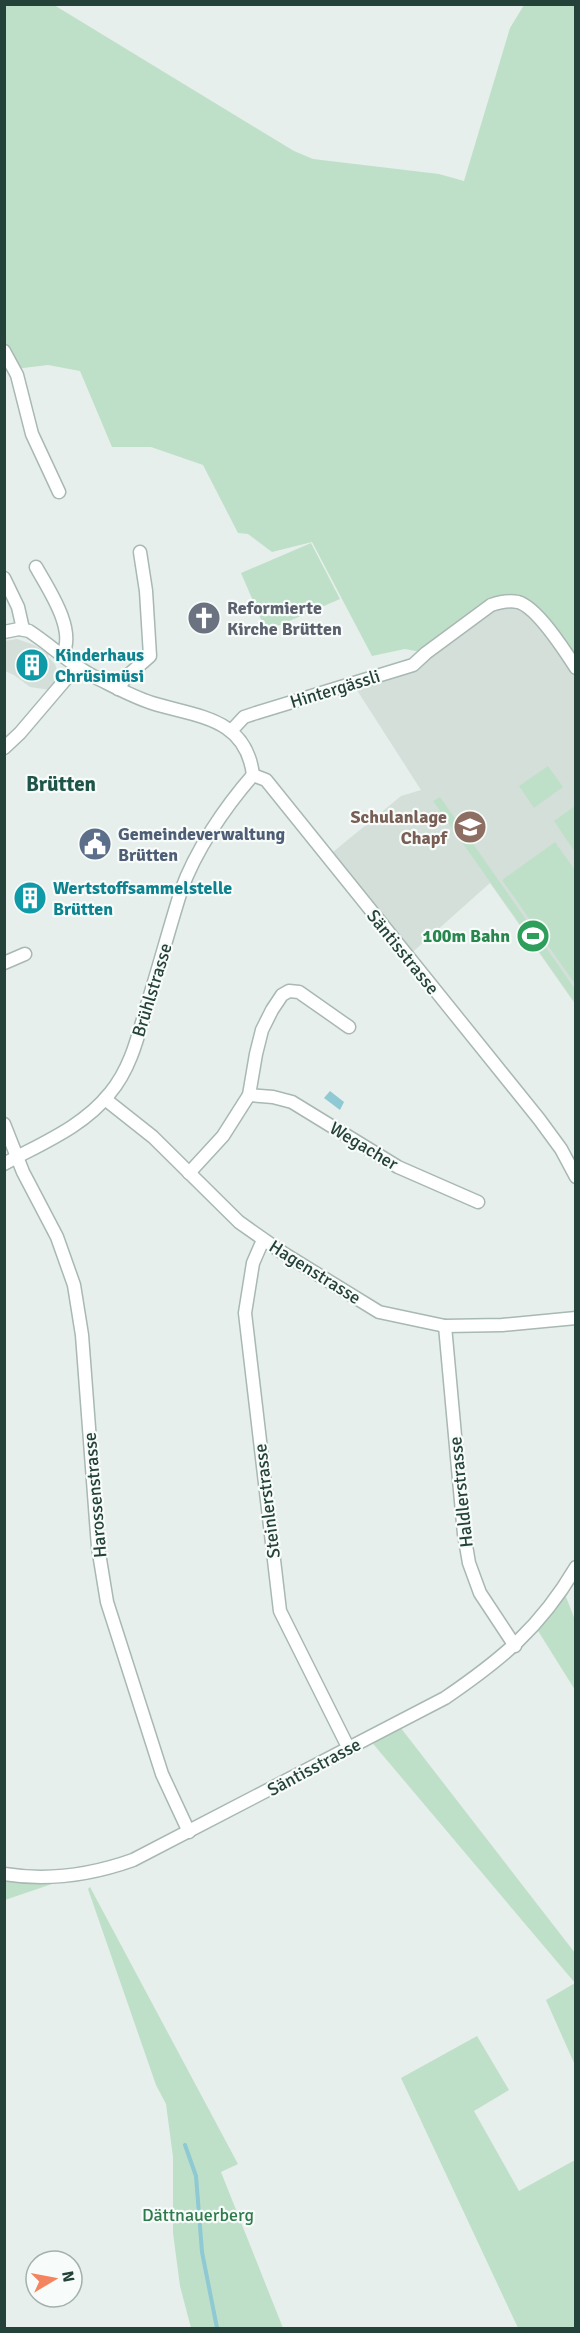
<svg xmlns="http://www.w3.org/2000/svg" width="580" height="2333" font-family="Signika,sans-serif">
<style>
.built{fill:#d4dfda}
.green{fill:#bfe0c8}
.water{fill:#8ec9d4}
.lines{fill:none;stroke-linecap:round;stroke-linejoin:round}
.stream{stroke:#8ec9d4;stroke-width:4}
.minor-casing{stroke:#a8b8b2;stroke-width:15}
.minor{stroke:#fff;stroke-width:12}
.labels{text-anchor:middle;stroke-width:4.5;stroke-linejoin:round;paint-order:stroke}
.worship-label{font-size:18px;font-weight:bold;fill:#5b616d;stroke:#f7fbf9;text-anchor:start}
.culture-label{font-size:18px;font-weight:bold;fill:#0d838f;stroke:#f7fbf9;text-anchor:start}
.street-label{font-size:18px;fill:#24423a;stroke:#f7fbf9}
.education-label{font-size:18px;font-weight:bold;fill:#785e54;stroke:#f7fbf9;text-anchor:end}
.service-label{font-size:18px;font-weight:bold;fill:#4e5e75;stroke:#f7fbf9;text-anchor:start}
.leisure-label{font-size:18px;font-weight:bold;fill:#27864d;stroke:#f7fbf9;text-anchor:end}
.park-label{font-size:18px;fill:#2d7a4b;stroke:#f7fbf9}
.quarter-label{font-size:21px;font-weight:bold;fill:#1f5548;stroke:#f7fbf9}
</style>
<rect width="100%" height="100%" fill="#e6efeb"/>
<g class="built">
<path d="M519 602 575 668V1004L490 883 407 957 327 857 401 796 421 790 353 684 413 665 491 605Z"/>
<path d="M17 639 34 645 49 654 48 657 55 664 58 673 54 679 57 682 50 690 30 687 14 675 5 671 4 641Z"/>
</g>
<g class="green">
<path d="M4 5H54L294 151 313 159 439 174 464 181 510 28 524 5H575V668L532 609 503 601 426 653 405 649 372 656 312 542 272 552 248 534 238 533 203 465 151 447H112L80 371 48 365 15 369 4 351Z"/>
<path d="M311 543 340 599 266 631 241 573Z"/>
<path d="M548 766 563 787 534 808 519 786Z"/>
<path d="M440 797 575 989V997L573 1000 433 801Z"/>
<path d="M575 806V852L554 821Z"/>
<path d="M555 842 575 870V984L502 880Z"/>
<path d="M563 1589 575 1620V1690L535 1626Z"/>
<path d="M397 1723 575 1953V2065L546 2000 575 1983 369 1739Z"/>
<path d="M5 1881 10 1882 52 1884 5 1900Z"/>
<path d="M90 1887 238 2164 221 2172 283 2328H191L180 2286 173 2233V2157L166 2104 156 2085 88 1889Z"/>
<path d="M477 2036 509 2090 474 2111 519 2191 575 2160V2328H518L401 2078Z"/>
</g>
<path class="water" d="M330 1091 344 1102 340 1110 324 1098Z"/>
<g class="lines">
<path class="stream" d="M185 2145 196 2176 202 2252 217 2328"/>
<defs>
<g id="minor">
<path d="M4 351 17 375 32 434 59 492"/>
<path d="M36 567C49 590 77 631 62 655"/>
<path d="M4 578 18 607 23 629"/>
<path d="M4 632 19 629 29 631C52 646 72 666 97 678 115 687 133 697 152 703 197 717 246 717 253 775"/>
<path d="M118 689 126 677 150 656 146 591 140 552"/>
<path d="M231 731 244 717 256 713 413 665 426 653 491 605C500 602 508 600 518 602 537 607 565 651 576 668"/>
<path d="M4 748 20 733 77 666"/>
<path d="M253 775 266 780 539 1119 561 1149 576 1177"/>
<path d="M4 963 25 954"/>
<path d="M249 1095 273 1097 292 1102 398 1167 478 1202"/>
<path d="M105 1099 153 1137 239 1222 283 1253 379 1312 445 1326 502 1325 576 1318"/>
<path d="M4 1124 23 1172 57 1237 74 1285 82 1335 98 1547 107 1602 162 1774 189 1832"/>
<path d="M4 1164C42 1143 83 1127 110 1093 131 1068 138 1036 147 1005 159 967 169 929 181 891 195 851 225 807 253 775"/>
<path d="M189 1173 223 1136 249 1095 256 1054 262 1030 272 1010 282 995 289 991 299 992 349 1027"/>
<path d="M263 1240 253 1263 245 1313 280 1611 349 1749"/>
<path d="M445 1326 464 1534 469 1563 480 1593 515 1646"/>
<path d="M4 1874C48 1881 91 1875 133 1860L445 1698C502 1659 540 1628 576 1567"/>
</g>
</defs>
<use href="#minor" class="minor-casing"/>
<use href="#minor" class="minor"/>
</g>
<defs>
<symbol id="church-disc" viewBox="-11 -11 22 22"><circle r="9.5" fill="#6b7280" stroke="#f7fbf9"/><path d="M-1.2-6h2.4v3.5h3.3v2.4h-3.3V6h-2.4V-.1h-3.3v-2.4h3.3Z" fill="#fff"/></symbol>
<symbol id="building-disc" viewBox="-11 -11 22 22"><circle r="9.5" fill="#0f9aa8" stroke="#f7fbf9"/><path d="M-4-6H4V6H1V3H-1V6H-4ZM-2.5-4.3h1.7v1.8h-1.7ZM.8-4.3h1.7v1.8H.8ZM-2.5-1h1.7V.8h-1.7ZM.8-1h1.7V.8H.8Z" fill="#fff"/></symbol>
<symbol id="school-disc" viewBox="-11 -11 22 22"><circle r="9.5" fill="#8d6e63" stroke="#f7fbf9"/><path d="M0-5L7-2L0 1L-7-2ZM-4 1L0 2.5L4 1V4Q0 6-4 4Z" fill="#fff"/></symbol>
<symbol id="civic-disc" viewBox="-11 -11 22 22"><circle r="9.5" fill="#5c6f8a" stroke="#f7fbf9"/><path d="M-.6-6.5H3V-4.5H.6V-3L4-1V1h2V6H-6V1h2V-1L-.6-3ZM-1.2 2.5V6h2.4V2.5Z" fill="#fff"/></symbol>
<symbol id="stadium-disc" viewBox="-11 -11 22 22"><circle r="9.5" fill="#2e9e5b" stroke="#f7fbf9"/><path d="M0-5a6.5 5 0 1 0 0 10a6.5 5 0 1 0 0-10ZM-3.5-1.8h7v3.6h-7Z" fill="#fff"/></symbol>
</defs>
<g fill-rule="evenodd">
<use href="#church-disc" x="185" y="599" width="38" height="38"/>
<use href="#building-disc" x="13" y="646" width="38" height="38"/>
<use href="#school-disc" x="451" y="808" width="38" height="38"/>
<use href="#civic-disc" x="76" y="825" width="38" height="38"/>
<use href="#building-disc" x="11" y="879" width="38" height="38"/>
<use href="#stadium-disc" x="514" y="917" width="38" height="38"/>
</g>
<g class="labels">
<g class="worship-label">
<text x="227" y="614">Reformierte<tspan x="227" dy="21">Kirche Brütten</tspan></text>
</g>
<g class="culture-label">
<text x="55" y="661">Kinderhaus<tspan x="55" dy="21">Chrüsimüsi</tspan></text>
<text x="53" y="894">Wertstoffsammelstelle<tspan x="53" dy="21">Brütten</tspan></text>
</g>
<g class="street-label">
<text transform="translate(335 689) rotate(-17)" y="6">Hintergässli</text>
<text transform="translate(403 952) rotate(51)" y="6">Säntisstrasse</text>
<text transform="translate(152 990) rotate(-73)" y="6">Brühlstrasse</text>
<text transform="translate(364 1146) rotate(31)" y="6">Wegacher</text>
<text transform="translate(315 1272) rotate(32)" y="6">Hagenstrasse</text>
<text transform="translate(461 1492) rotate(-96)" y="6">Haldlerstrasse</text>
<text transform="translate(95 1495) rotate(-95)" y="6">Harossenstrasse</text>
<text transform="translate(267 1501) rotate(-97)" y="6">Steinlerstrasse</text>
<text transform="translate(314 1767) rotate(-28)" y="6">Säntisstrasse</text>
</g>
<g class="education-label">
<text x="447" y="823">Schulanlage<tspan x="447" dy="21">Chapf</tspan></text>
</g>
<g class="service-label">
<text x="118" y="840">Gemeindeverwaltung<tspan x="118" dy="21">Brütten</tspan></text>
</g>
<g class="leisure-label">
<text x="510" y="942">100m Bahn</text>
</g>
<g class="park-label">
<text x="198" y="2221">Dättnauerberg</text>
</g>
<g class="quarter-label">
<text x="61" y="791">Brütten</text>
</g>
</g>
<rect width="580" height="2333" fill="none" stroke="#24423a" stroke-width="12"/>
<g transform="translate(54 2279) rotate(80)"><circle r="28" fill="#f7fbf9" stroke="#a3b1ad" stroke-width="1.5"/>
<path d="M0-4.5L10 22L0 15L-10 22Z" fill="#f4845f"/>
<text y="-9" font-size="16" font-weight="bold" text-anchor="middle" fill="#24423a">N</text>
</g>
</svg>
